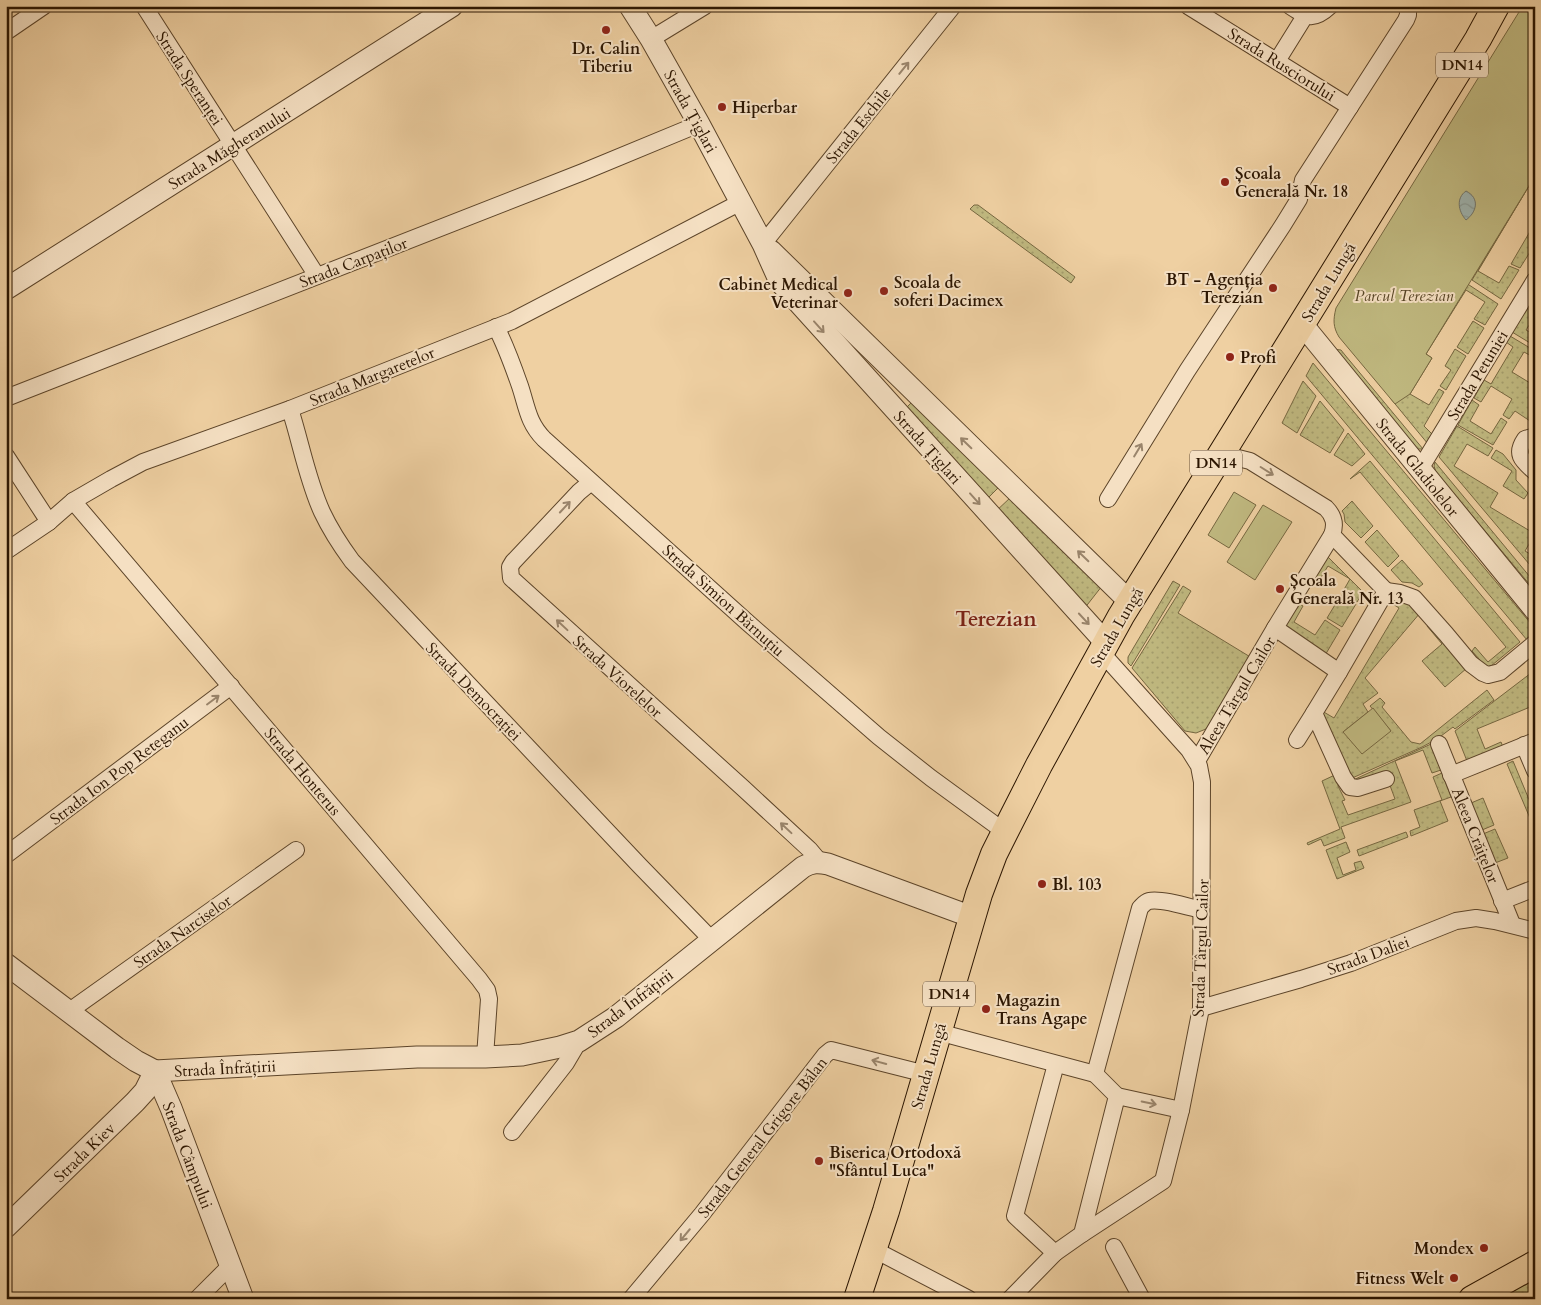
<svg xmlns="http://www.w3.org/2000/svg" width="1541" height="1305" font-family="Cardo,serif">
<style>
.grass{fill:url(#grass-dots);stroke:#766740}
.park{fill:#c0b980;stroke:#766740}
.water{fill:url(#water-waves);stroke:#70746a}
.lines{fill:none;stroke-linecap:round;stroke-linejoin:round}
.minor-casing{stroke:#5c4429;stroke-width:18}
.tertiary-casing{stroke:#5c4429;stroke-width:23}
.primary-casing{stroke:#2b1501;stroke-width:28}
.minor{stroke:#f5e0c3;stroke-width:16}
.tertiary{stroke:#f5e0c3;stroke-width:21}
.primary{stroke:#efd0a2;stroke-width:26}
.oneway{stroke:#9a856c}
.poi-dot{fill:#8f2418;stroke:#f5e0c3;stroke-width:2}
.labels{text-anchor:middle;stroke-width:4;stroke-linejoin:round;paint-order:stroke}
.shield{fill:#f5e0c3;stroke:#68523b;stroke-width:1}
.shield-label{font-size:15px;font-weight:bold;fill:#2b1501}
.poi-label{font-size:16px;font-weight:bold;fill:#2b1501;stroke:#f5e0c3;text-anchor:start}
.street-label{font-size:16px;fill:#2b1501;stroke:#f5e0c3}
.park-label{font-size:16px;font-style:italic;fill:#584627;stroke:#f5e0c3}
.district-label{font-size:21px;font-weight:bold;fill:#7a1f14;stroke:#f5e0c3}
</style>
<defs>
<pattern id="grass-dots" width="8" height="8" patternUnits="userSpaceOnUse" patternTransform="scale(1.25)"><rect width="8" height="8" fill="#c0b980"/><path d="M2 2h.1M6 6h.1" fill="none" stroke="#a59e6d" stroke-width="1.8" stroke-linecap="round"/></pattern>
<pattern id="water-waves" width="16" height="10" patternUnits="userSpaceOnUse" patternTransform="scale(1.25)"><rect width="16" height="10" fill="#9eb4b0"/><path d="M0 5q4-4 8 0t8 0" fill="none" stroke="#889a96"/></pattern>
</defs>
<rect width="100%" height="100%" fill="#efd0a2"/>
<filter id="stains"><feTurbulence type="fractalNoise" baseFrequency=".004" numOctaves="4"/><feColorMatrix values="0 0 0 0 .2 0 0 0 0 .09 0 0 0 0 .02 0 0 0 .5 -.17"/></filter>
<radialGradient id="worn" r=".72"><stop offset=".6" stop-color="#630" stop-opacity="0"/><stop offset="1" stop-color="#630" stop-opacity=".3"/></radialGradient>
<g class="grass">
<path d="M1535 176 1478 271 1499 283 1509 266 1519 270 1501 299 1472 280Z"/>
<path d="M974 205H978L1075 277 1071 283 970 209Z"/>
<path d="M1532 228 1535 230V244L1520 268 1511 264Z"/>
<path d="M1460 279 1498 304 1485 325 1474 319 1485 302 1466 290 1426 354 1432 358 1410 394 1429 405 1439 389 1444 392 1424 426 1433 435 1428 444 1391 399Z"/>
<path d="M1527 308 1535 313V316L1526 330 1535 335V346L1512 332Z"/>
<path d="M1473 321 1484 328 1468 354 1457 347Z"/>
<path d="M1510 336 1535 351V358L1524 352 1512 372 1535 386V430L1533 428 1530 421 1515 411 1509 419 1503 415 1512 399 1491 386 1481 402 1474 398 1484 380 1491 384 1513 347 1506 342Z"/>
<path d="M1333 349 1341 350 1345 355 1423 449H1418L1415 447Z"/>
<path d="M1455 349 1466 356 1446 390 1440 386 1451 370 1445 366Z"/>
<path d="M1313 363 1532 625 1534 628 1533 633 1527 640 1306 376Z"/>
<path d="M1303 381 1316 396 1297 433 1282 423Z"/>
<path d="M914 400 1000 486 984 502 901 413Z"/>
<path d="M1472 400 1479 405 1470 421 1491 434 1501 418 1507 422 1493 445 1458 425Z"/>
<path d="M1320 401 1344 430 1330 453 1300 435Z"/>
<path d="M1457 426 1493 448 1488 456 1467 444 1454 466 1498 493 1490 507 1535 534 1525 551 1535 557V571L1439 457Z"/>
<path d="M1348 433 1365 454 1352 466 1334 455Z"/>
<path d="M1496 450 1503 454 1516 470V480L1528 493 1524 499 1503 486 1512 471 1491 458Z"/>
<path d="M1370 461 1520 642 1491 666 1486 667 1472 651 1475 647 1488 662 1506 647 1360 472 1350 479Z"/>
<path d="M1435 462 1535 583V591L1436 472 1434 466Z"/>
<path d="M1011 497 1102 586 1084 609 994 513Z"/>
<path d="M1352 501 1373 526 1361 538 1345 522 1344 514 1342 511Z"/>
<path d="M1377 530 1399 556 1388 567 1365 542Z"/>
<path d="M1328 557 1363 592 1357 602 1342 593 1350 579 1328 566 1320 579 1315 576Z"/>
<path d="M1402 560 1423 584 1419 587 1412 583 1402 582 1391 570Z"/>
<path d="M1173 581 1180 585 1131 666 1128 663V657Z"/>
<path d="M1183 586 1191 591 1178 613 1252 658 1206 729 1196 733 1185 731 1132 668Z"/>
<path d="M1341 595 1356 604 1342 627 1327 618Z"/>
<path d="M1392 598H1403L1420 613 1365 678 1378 693 1363 704 1368 712 1343 732 1391 731 1370 706 1380 698 1385 703 1382 707 1411 742 1420 744 1487 690 1494 700 1455 729 1453 727 1437 739 1422 747 1350 779 1322 711 1334 718 1399 608 1388 601Z"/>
<path d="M1298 603 1303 606 1294 622 1315 635 1325 620 1340 630 1324 657 1284 626Z"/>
<path d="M1430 624 1467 668 1445 687 1422 661 1442 644 1427 626Z"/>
<path d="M1535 670V705L1477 729 1485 749 1501 742 1503 747 1467 761 1455 731Z"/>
<path d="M1431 744 1441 770 1432 773 1423 750 1395 761 1411 802 1341 827 1345 838 1324 846 1321 839 1308 845 1307 843 1340 829 1322 781 1337 774 1339 779 1338 786 1345 800 1342 801 1348 815 1395 799 1385 772 1357 783 1351 781Z"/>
<path d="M1513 761 1535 814V830L1507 764Z"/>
<path d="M1442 773 1451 797 1440 801 1448 821 1411 836 1410 831 1420 827 1414 810 1442 800 1433 777Z"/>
<path d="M1483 798 1494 825 1482 830 1471 803Z"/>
<path d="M1495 829 1508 858 1495 863 1483 834Z"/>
<path d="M1406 832 1408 837 1359 856 1357 850Z"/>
<path d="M1346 842 1350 852 1337 858 1343 875 1356 870 1354 863 1361 861 1364 868 1337 879 1326 850Z"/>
<path d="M1535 1277V1299H1498Z"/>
</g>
<g class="park">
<path d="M1528 6H1535V176L1426 354 1432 358 1410 394 1395 404 1339 337C1333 327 1333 320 1336 308L1519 12Z"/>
<path d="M1234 492 1256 505 1229 548 1208 535Z"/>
<path d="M1263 505 1292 522 1255 580 1227 562Z"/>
<path d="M1373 708 1391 731 1362 754 1343 732Z"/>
</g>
<path class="water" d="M1466 191C1480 198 1477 212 1466 220 1458 211 1456 198 1466 191Z"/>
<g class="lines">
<defs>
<g id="minor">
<path d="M144 6 317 276"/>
<path d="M1188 6 1350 107"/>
<path d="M1290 6C1307 17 1313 22 1330 6"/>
<path d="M6 32 44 6"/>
<path d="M651 39 705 6"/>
<path d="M1277 61 1305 16"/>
<path d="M763 244 953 6"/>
<path d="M496 327C506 346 513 366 520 386 527 407 528 423 544 439L747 622 879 737 931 778 1005 832"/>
<path d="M6 398 583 172 699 124"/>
<path d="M290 409C301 443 307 479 322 512 330 529 341 546 352 561L640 866 712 940"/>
<path d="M1535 436 1525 439C1514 455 1523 461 1535 472"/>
<path d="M1222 454 1250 461 1326 508C1334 516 1336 524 1332 535L1386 591"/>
<path d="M6 456 49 522"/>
<path d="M1420 469 1535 280"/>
<path d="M591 482 579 492 513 562 510 567 511 578 743 788 809 849 820 862"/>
<path d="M1108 499 1187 371 1283 225 1299 199 1303 180 1406 20 1408 15V6"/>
<path d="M73 501 479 979 487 990 489 999 485 1057"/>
<path d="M6 551 49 522 73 501 111 479 143 462 290 409 512 321 741 202"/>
<path d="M1386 591 1400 593 1414 598 1446 634 1471 664 1483 673 1488 675 1500 672 1535 643"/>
<path d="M1275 628 1339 672 1386 591"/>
<path d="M1339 672 1314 713 1343 777 1350 787 1358 788 1386 779"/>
<path d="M1297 740 1314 713"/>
<path d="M1439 744 1512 924"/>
<path d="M1524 745 1535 771"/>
<path d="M1197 761 1275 628 1332 535"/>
<path d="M1451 775 1535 741"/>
<path d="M6 855 231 686"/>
<path d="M1502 901 1535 888"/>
<path d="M1201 1008 1301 979 1351 963 1456 921 1476 918 1495 921 1535 931"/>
<path d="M68 1012 296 850"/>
<path d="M938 1032 1095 1074"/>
<path d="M1117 1096 1181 1110"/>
<path d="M512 1132 566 1063 579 1041"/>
<path d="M1082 1234 1163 1181 1181 1110 1201 1008 1202 782 1199 766 1189 750 1101 652"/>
<path d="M1114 1247 1142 1299"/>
<path d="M873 1249 969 1299"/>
<path d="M1055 1253 1015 1216 1056 1064"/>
<path d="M197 1299 230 1266"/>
<path d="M631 1299 702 1214 825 1055 831 1050 926 1074"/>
<path d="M1010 1299 1055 1253 1082 1234 1117 1096 1095 1074 1140 908C1143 905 1145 902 1149 901 1160 898 1189 907 1201 910"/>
</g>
<g id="tertiary">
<path d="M630 6 651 39 699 124 763 244 780 282 1106 643"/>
<path d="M771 251 1130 602"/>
<path d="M6 289 452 6"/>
<path d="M1302 324 1535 610"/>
<path d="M6 964 117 1048 136 1061 155 1071 171 1108 243 1299"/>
<path d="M6 1227 135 1102 145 1091 155 1071 417 1057H485L522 1055 560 1047 579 1041 616 1017 803 867C812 862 818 862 828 864L972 917"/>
</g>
<g id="primary">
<path d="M857 1299 886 1211 979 894 994 854 1005 832 1039 765 1121 616 1478 39 1496 6"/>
<path d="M1472 1299 1535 1264"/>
</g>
</defs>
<use href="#minor" class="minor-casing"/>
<use href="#tertiary" class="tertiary-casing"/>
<use href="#primary" class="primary-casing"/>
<use href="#minor" class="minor"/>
<use href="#tertiary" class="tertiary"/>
<use href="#primary" class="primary"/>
</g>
<defs><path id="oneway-shaft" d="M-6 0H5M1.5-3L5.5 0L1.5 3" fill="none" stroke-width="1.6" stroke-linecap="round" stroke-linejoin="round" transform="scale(1.25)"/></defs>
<g class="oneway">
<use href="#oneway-shaft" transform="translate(904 68) rotate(-51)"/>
<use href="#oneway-shaft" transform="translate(819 327) rotate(48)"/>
<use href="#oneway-shaft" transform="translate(966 443) rotate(-136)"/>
<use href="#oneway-shaft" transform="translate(1138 450) rotate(-59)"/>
<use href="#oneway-shaft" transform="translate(1267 471) rotate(32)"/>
<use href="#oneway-shaft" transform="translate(975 499) rotate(48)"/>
<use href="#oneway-shaft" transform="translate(565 507) rotate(-47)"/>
<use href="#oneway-shaft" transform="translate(1083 556) rotate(-136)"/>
<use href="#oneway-shaft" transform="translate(1084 619) rotate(47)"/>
<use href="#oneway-shaft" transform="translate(562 625) rotate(-137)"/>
<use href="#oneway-shaft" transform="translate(213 700) rotate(-37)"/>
<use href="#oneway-shaft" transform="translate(786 828) rotate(-137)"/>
<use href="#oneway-shaft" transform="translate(879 1062) rotate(-165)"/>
<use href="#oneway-shaft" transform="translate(1149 1103) rotate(12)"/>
<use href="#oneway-shaft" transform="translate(685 1235) rotate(130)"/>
</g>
<g class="poi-dot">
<circle cx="606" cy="30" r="5"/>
<circle cx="722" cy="107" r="5"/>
<circle cx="1225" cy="182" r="5"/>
<circle cx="1273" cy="288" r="5"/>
<circle cx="884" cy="291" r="5"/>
<circle cx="848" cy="293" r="5"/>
<circle cx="1230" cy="357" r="5"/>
<circle cx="1280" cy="589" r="5"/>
<circle cx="1042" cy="884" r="5"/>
<circle cx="986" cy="1009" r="5"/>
<circle cx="819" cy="1161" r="5"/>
<circle cx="1484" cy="1248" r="5"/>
<circle cx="1454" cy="1278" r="5"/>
</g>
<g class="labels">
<g class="shield">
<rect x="1436" y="52.5" width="52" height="25" rx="4"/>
<rect x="1190" y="450.5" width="52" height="25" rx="4"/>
<rect x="923" y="981.5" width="52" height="25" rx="4"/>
</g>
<g class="shield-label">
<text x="1462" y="70">DN14</text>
<text x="1216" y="468">DN14</text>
<text x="949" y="999">DN14</text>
</g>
<g class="poi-label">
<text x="606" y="54" text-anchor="middle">Dr. Calin<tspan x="606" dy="18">Tiberiu</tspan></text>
<text x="732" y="113">Hiperbar</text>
<text x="1235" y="179">Școala<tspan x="1235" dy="18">Generală Nr. 18</tspan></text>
<text x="1263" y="285" text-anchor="end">BT - Agenția<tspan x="1263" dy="18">Terezian</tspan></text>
<text x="894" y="288">Scoala de<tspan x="894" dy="18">soferi Dacimex</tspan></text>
<text x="838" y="290" text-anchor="end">Cabinet Medical<tspan x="838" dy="18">Veterinar</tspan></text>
<text x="1240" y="363">Profi</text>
<text x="1290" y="586">Școala<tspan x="1290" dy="18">Generală Nr. 13</tspan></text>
<text x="1052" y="890">Bl. 103</text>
<text x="996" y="1006">Magazin<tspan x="996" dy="18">Trans Agape</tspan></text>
<text x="829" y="1158">Biserica Ortodoxă<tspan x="829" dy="18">"Sfântul Luca"</tspan></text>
<text x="1474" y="1254" text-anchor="end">Mondex</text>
<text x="1444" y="1284" text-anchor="end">Fitness Welt</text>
</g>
<g class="street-label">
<text transform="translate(1282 64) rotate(32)" y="6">Strada Rusciorului</text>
<text transform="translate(190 78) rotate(57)" y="6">Strada Speranței</text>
<text transform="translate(691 111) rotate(61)" y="6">Strada Țiglari</text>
<text transform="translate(858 125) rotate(-51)" y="6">Strada Eschile</text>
<text transform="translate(229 148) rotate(-32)" y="6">Strada Măgheranului</text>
<text transform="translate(353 262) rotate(-21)" y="6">Strada Carpaților</text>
<text transform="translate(1328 282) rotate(-59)" y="6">Strada Lungă</text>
<text transform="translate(1477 375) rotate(-59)" y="6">Strada Petuniei</text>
<text transform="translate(372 376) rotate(-22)" y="6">Strada Margaretelor</text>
<text transform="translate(928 447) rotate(48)" y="6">Strada Țiglari</text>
<text transform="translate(1418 467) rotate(51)" y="6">Strada Gladiolelor</text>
<text transform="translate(724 600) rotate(42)" y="6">Strada Simion Bărnuțiu</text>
<text transform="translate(1116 627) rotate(-60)" y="6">Strada Lungă</text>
<text transform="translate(618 676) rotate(42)" y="6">Strada Viorelelor</text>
<text transform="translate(474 691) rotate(46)" y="6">Strada Democrației</text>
<text transform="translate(1236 695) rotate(-59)" y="6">Aleea Târgul Cailor</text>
<text transform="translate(119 770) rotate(-37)" y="6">Strada Ion Pop Reteganu</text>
<text transform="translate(303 771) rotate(50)" y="6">Strada Honterus</text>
<text transform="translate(1476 835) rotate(68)" y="6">Aleea Crăițelor</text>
<text transform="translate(182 931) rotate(-35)" y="6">Strada Narciselor</text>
<text transform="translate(1200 948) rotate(-88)" y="6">Strada Târgul Cailor</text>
<text transform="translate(1368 955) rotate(-20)" y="6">Strada Daliei</text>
<text transform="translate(630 1003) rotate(-37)" y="6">Strada Înfrățirii</text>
<text transform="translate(928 1066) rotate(-74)" y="6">Strada Lungă</text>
<text transform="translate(225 1068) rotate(-3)" y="6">Strada Înfrățirii</text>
<text transform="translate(762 1137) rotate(-52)" y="6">Strada General Grigore Bălan</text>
<text transform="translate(84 1152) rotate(-44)" y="6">Strada Kiev</text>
<text transform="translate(188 1155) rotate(69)" y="6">Strada Câmpului</text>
</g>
<g class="park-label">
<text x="1404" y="301">Parcul Terezian</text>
</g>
<g class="district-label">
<text x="996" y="626">Terezian</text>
</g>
</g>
<rect width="1541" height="1305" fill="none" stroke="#efd0a2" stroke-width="25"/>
<rect x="8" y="8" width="1526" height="1290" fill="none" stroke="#2b1501" stroke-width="2.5"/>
<rect x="12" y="12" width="1516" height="1280" fill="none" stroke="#2b1501"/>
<rect width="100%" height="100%" filter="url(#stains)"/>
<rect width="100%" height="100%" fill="url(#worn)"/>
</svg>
